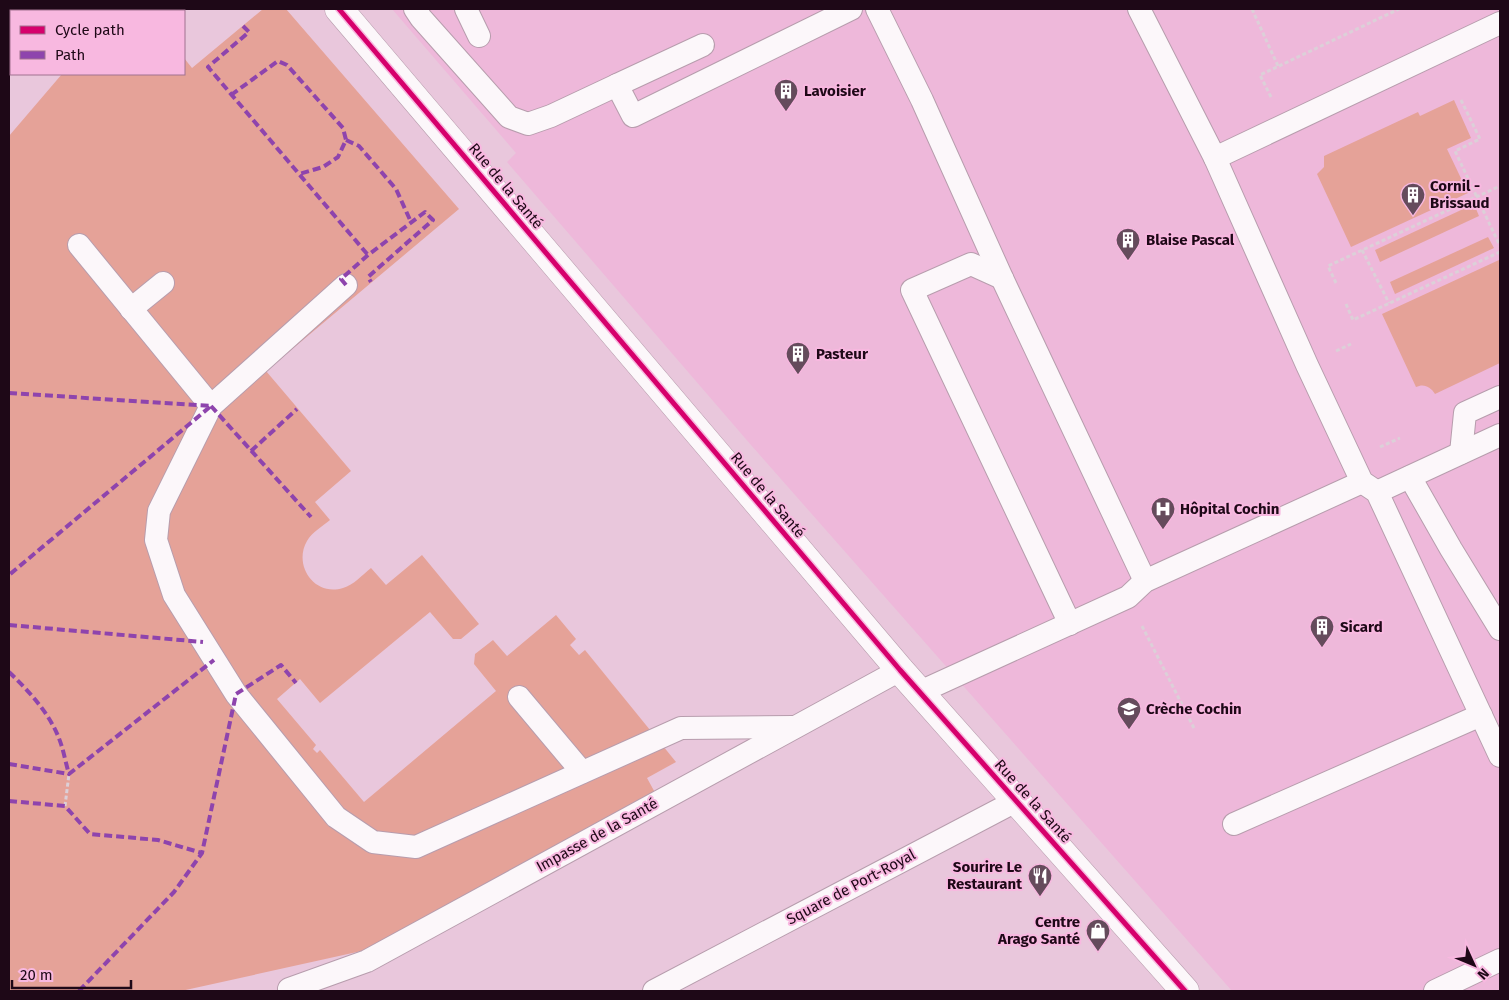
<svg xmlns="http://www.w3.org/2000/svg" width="1509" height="1000" font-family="'Fira Sans',sans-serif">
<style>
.built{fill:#eeb8da}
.green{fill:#e5a298}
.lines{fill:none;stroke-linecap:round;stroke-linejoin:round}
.lane-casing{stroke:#b79dad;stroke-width:24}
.street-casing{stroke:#b79dad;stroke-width:29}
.path{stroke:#dcd0d8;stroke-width:3;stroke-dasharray:4 2.5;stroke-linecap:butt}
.lane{stroke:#fcf7fa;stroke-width:22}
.street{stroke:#fcf7fa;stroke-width:28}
.quiet{stroke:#8e44ad;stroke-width:4;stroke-dasharray:8 4;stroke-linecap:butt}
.cycleway-casing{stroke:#f8b8e0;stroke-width:8}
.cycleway{stroke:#d6006c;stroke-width:5}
.labels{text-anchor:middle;stroke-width:4;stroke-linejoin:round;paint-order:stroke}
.poi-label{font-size:15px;font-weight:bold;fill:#1e0817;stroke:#f8b8e0;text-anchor:start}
.street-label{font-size:15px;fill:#1e0817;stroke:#f8b8e0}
</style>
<rect width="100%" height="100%" fill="#e9c7dc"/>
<path class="built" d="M392 9H1500V991H1232L751 445 507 162 516 153Z"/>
<g class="green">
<path d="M118 9H181L178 11H115Z"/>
<path d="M263 9H286L459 209 266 371 351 471 315 502 330 520C323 526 312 532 307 541 293 565 314 597 343 588 354 585 362 575 371 568L386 585 422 555 479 624 461 639H453L430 612 320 703 300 679 277 699 316 745 313 749 317 753 320 750 364 802 496 691 474 664 475 654 493 640 507 656 556 615 576 639 570 645 579 655 585 650 676 762 647 778 658 798 366 950 181 991H9V136L62 74H184V58L192 68Z"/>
<path d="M1454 100 1471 138 1447 149 1468 193 1351 247 1317 174 1324 167V156L1418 112 1420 116Z"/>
<path d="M1474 204 1479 216 1380 262 1375 250Z"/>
<path d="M1488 237 1494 248 1395 294 1390 282Z"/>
<path d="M1499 260 1500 363 1435 394C1431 387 1424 383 1416 387L1382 314Z"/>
</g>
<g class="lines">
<defs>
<g id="lane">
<path d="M415 9 421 18 509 117 528 124 551 116 617 85 633 116 851 9"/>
<path d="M466 9 479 36"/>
<path d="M877 9 922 100 1002 278 1145 581"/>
<path d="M1139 9 1215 158 1307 365 1362 482 1377 492 1500 756"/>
<path d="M617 85 703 45"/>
<path d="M1215 158 1500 23"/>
<path d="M79 245 211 406"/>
<path d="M1002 278 971 264 912 290 1070 624"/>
<path d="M346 285 211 406 159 511 156 540 174 595 236 694 336 817 373 842 416 847 681 728 794 727"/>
<path d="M131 309 163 283"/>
<path d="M1461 453 1465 413 1500 397"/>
<path d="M1410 477 1451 549 1500 629"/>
<path d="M1377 492 1500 435"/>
<path d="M920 692 1128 597 1145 581 1362 482"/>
<path d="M519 697 582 772"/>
<path d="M1234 824 1481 715"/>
<path d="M289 989 367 961 900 670"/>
<path d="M654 991 1016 801"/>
<path d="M1435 991 1500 960"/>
</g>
<path id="street" d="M339 9 900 670 1185 991"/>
</defs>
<use href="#lane" class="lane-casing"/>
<use href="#street" class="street-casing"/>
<g class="path">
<path d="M1252 9 1278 66"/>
<path d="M1271 97 1260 75 1399 9"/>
<path d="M1461 100 1480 139 1455 151 1500 246"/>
<path d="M1362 250 1389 303"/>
<path d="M1336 283 1328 266 1500 186"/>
<path d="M1346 304 1353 320 1500 252"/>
<path d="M1336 351 1351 344"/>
<path d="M1380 447 1400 438"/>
<path d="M1142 626 1195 730"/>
<path d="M65 806 69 774"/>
</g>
<use href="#lane" class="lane"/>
<use href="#street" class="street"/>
<g class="quiet">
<path d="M243 26 249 32 208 67 368 255"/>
<path d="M231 95 278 61 287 65 343 128 346 140 338 157 323 167 299 174"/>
<path d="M346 140 359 146 396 189 411 222"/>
<path d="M346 285 341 279 368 255 425 212 433 220 368 277 371 282"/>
<path d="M9 393 211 406 9 575"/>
<path d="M211 406 311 517"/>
<path d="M251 451 297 409"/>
<path d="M9 625 203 642"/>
<path d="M9 672C30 692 52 716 61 744 64 753 66 764 69 774L214 660"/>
<path d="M9 764 69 774"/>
<path d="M9 801 65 806 90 834 158 840 202 853"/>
<path d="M79 991 174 892 202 853 236 694 281 665 296 683"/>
</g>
<defs>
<path id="cycleway" d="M339 9 900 670 1185 991"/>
</defs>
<use href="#cycleway" class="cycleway-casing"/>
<use href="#cycleway" class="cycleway"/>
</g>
<defs>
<symbol id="building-pin" viewBox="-11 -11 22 30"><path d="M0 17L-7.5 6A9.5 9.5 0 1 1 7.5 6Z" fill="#654b5c" stroke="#f8b8e0"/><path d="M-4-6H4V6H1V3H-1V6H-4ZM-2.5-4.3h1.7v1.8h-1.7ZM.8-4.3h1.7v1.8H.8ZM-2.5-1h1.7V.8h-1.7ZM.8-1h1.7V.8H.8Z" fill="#fff"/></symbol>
<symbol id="hospital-pin" viewBox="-11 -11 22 30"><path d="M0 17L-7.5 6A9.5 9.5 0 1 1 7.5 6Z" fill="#654b5c" stroke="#f8b8e0"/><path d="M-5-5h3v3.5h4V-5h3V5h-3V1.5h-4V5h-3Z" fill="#fff"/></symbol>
<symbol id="school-pin" viewBox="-11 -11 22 30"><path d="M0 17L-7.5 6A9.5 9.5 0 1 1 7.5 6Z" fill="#654b5c" stroke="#f8b8e0"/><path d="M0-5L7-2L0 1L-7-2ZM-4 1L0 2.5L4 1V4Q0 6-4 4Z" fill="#fff"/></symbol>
<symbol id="restaurant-pin" viewBox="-11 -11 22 30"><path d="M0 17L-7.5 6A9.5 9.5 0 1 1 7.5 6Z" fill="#654b5c" stroke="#f8b8e0"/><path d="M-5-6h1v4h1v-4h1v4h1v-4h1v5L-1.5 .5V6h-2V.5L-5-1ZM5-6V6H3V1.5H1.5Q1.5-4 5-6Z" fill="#fff"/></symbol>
<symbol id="shop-pin" viewBox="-11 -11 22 30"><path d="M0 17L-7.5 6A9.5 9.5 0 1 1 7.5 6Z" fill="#654b5c" stroke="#f8b8e0"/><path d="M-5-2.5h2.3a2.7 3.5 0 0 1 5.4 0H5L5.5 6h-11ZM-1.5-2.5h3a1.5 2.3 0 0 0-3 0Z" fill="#fff"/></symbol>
</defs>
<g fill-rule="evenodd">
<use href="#building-pin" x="772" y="77" width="28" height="38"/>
<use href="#building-pin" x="1399" y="181" width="28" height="38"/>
<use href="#building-pin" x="1114" y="226" width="28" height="38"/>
<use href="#building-pin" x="784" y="340" width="28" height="38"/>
<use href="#hospital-pin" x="1149" y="495" width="28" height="38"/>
<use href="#building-pin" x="1308" y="613" width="28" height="38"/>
<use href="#school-pin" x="1115" y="695" width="28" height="38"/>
<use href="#restaurant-pin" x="1026" y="862" width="28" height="38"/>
<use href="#shop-pin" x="1084" y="917" width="28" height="38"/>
</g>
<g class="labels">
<g class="poi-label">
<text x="804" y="96">Lavoisier</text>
<text x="1430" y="191">Cornil -<tspan x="1430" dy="17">Brissaud</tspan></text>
<text x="1146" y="245">Blaise Pascal</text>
<text x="816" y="359">Pasteur</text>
<text x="1180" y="514">Hôpital Cochin</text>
<text x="1340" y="632">Sicard</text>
<text x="1146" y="714">Crèche Cochin</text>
<text x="1022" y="872" text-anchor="end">Sourire Le<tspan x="1022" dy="17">Restaurant</tspan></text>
<text x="1080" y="927" text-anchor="end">Centre<tspan x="1080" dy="17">Arago Santé</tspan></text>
</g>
<g class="street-label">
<text transform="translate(506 186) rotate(50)" y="5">Rue de la Santé</text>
<text transform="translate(768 495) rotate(50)" y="5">Rue de la Santé</text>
<text transform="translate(1033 801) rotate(48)" y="5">Rue de la Santé</text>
<text transform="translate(597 835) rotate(-29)" y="5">Impasse de la Santé</text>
<text transform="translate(851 887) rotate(-28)" y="5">Square de Port-Royal</text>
</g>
</g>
<rect width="1509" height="1000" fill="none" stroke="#1e0817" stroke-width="20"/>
<rect x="10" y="10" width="175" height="65" fill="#f8b8e0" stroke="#a17290"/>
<rect x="20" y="26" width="25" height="8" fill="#d6006c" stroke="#a17290"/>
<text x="55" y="35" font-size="15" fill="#1e0817">Cycle path</text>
<rect x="20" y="51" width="25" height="8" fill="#8e44ad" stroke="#a17290"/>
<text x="55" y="60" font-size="15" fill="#1e0817">Path</text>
<g transform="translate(1474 965) rotate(134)" stroke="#f8b8e0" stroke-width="4" paint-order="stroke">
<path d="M0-4L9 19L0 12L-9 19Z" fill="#1e0817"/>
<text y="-8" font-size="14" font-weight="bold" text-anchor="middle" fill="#1e0817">N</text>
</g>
<path d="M12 980v8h119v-8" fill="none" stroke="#1e0817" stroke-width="2.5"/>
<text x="20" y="980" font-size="15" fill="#1e0817" stroke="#f8b8e0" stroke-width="4" paint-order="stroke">20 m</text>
</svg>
